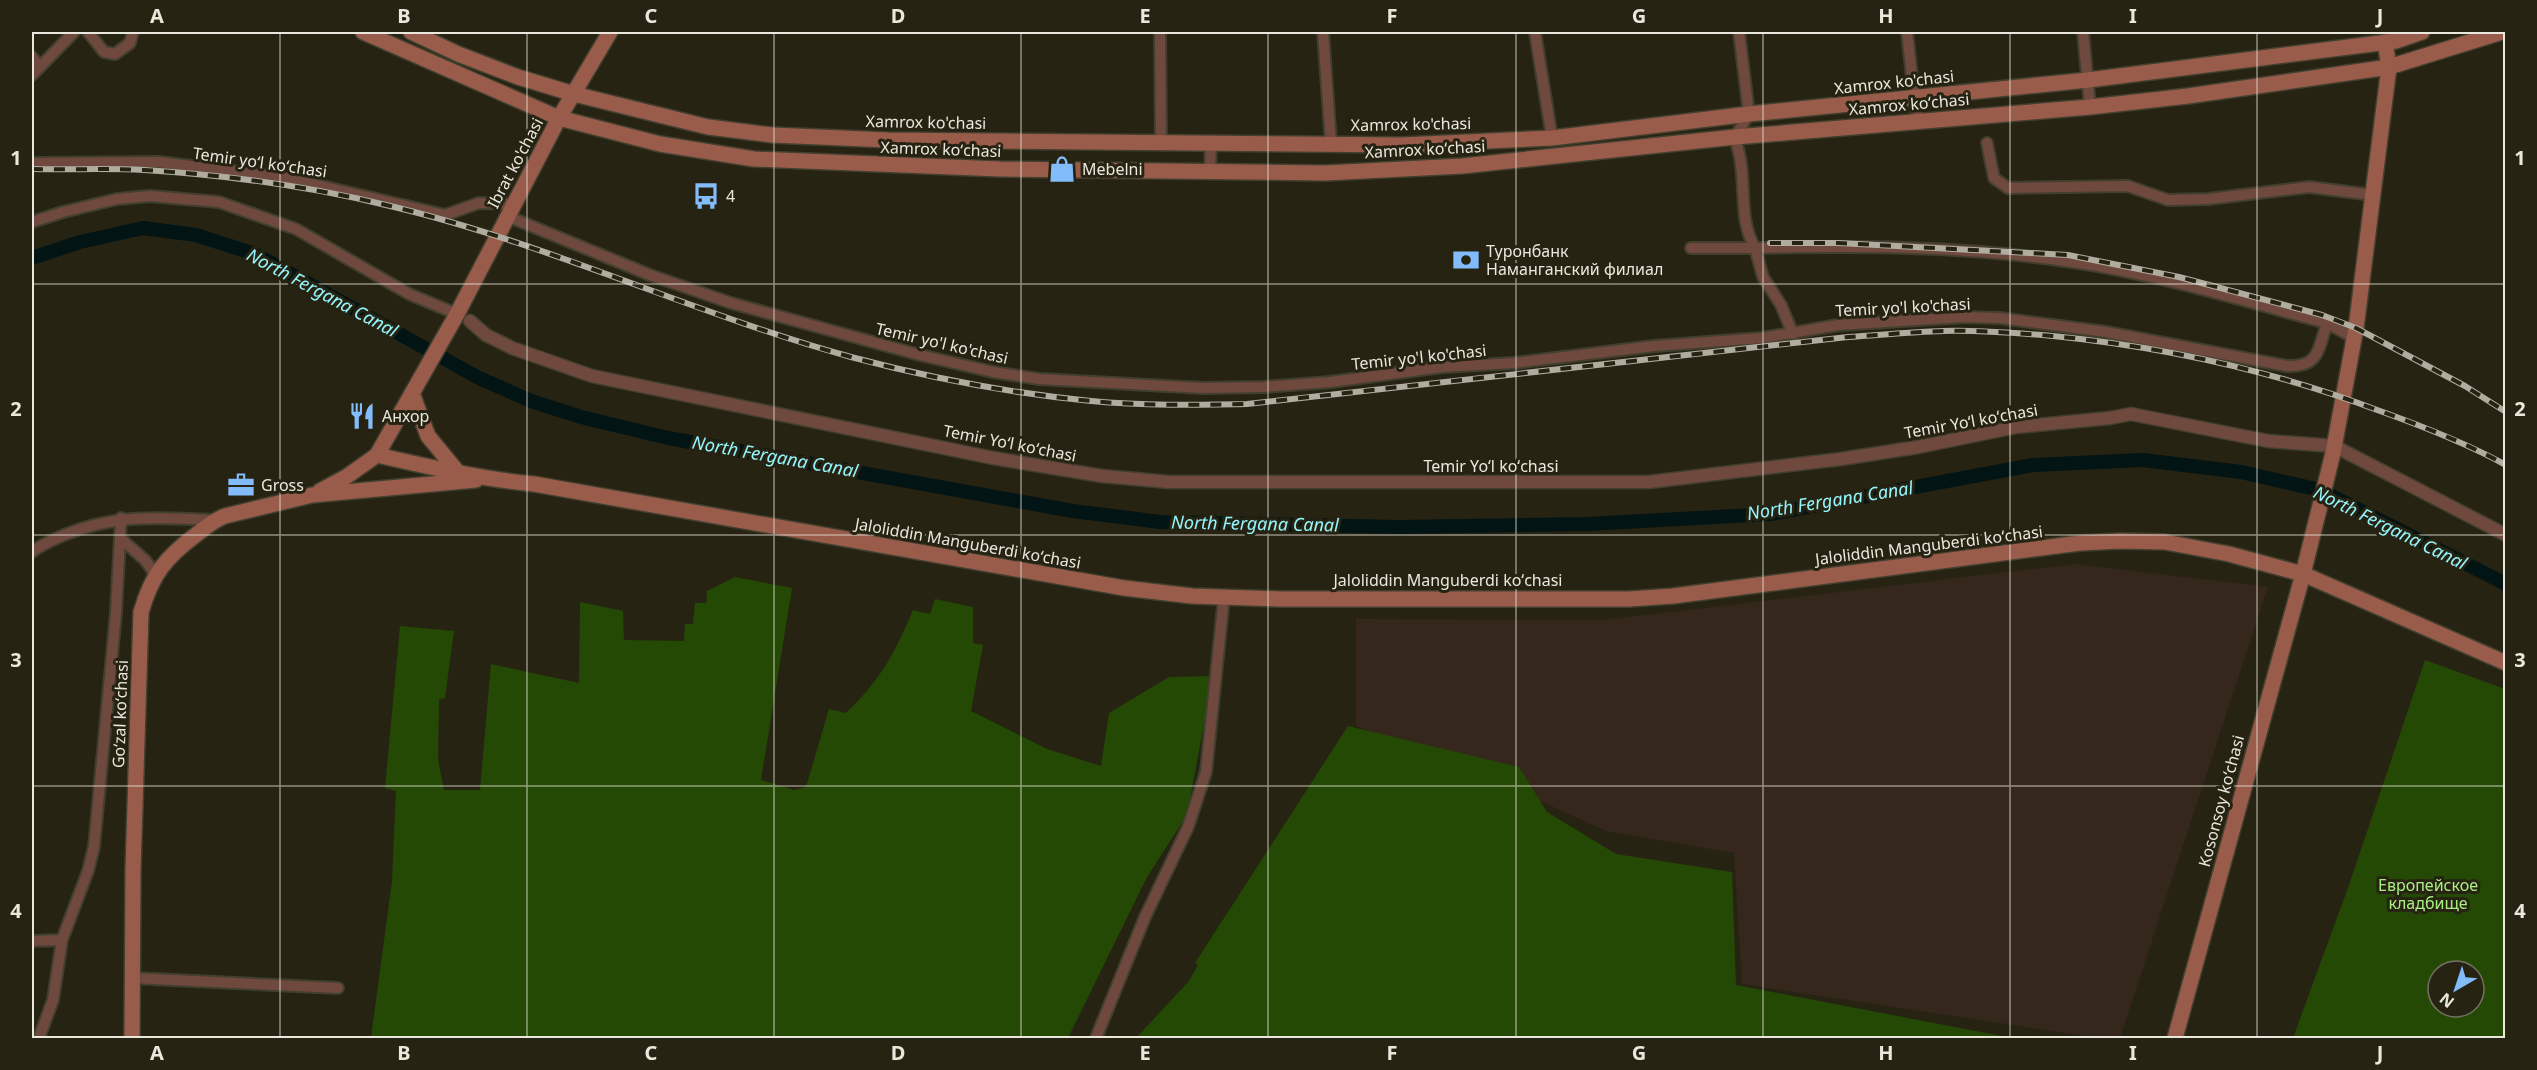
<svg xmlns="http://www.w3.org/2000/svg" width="2537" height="1070" font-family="'Noto Sans',sans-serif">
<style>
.industrial{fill:#35271b}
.green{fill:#244905;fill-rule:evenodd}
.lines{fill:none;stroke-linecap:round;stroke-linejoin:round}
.canal{stroke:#031415;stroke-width:14}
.minor-casing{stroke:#423f2e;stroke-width:14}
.tertiary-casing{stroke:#423f2e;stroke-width:15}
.secondary-casing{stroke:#423f2e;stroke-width:18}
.minor{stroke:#6f493e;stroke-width:10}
.tertiary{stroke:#6f493e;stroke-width:12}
.secondary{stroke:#995c4b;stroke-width:15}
.rail-casing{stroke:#b0ada0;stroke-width:6}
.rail{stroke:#272312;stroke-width:4;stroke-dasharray:11;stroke-linecap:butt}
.grid{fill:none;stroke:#eae8dd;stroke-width:1.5;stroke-opacity:0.55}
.labels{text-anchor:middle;stroke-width:6;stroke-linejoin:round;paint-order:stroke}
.street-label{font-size:16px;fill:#eae8dd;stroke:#272312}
.poi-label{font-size:16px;fill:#eae8dd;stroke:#272312;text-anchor:start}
.park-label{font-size:16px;fill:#aaee83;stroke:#272312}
.water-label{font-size:18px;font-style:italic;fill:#95f5fc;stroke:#272312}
.neatline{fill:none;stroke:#eae8dd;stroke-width:2}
.grid-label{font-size:20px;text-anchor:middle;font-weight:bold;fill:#eae8dd}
</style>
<rect width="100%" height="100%" fill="#272312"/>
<path class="industrial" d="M2075 564 2268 587 2120 1038H2098L1742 984 1734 853 1606 831 1489 778 1356 726V619L1604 620Z"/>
<g class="green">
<path d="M735 577 792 588 761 780 794 790 806 787 829 709 846 713C881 679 894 655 913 610L930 614 935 599 973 607V643L983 645 971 711 1047 749 1101 766 1109 713 1169 677 1213 676 1187 815 1147 877 1068 1038H371L392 881 396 791 385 788 400 626 454 631 445 698 439 699 438 760 444 790H480L491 664 579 683 580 602 623 611 624 640 684 641 685 624H693L695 603H706L707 591Z"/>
<path d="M2425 660 2505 689V1038H2293L2349 885ZM2438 971H2474V1007H2438Z"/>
<path d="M1348 726 1519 767 1547 812 1616 854 1732 872 1736 985 2012 1038H1136L1189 981 1198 965 1195 963Z"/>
</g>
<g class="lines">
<path class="canal" d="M32 258 80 242 143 228 196 235 255 254 479 378 531 401 581 417 668 438 1073 511 1161 522 1400 527 1588 524 1771 514 2033 465 2143 460 2241 472 2320 490 2506 584"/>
<defs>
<g id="minor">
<path d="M88 32 104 52 115 54 130 43 133 32"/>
<path d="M1160 32 1161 142"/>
<path d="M1323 32 1331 143"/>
<path d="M1535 32 1552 138"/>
<path d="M1739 32 1749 114 1735 137C1737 146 1740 155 1741 164 1745 193 1740 222 1755 248 1858 246 1962 246 2065 261 2154 273 2240 300 2327 323L2353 337"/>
<path d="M1907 32 1917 122"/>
<path d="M2083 32 2090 107"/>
<path d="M32 57 39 66"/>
<path d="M32 75 74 32"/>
<path d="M1987 143 1994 178 2008 188 2128 186 2168 200 2208 199 2309 187 2373 195"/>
<path d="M32 163 158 162 283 177 445 215 479 203 514 204"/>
<path d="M1210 170 1211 142"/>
<path d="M507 216 650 275 731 303 920 355 993 372 1039 379 1203 388 1263 387 1330 382 1442 367 1514 363 1654 346 1762 338 1838 325 1964 317 2000 318 2106 332 2287 366C2320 367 2318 349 2327 323"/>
<path d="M32 222 63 212 117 199 150 196 219 202 296 229 409 294 457 314"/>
<path d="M1691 248H1755L1763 277 1781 305 1793 334"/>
<path d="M120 538 145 560 156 575"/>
<path d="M32 552C42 544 53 540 64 535 119 513 159 518 216 520"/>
<path d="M32 941 62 940"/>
<path d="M132 978 338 988"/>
<path d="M39 1038 53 1000 62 940 88 871 94 847 116 612 121 518"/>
<path d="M1096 1038 1145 917 1188 827 1206 772 1224 597"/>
</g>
<path id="tertiary" d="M470 321 486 335 512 348 592 376 993 458 1102 476 1169 482H1649L1841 459 1918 447 2016 427 2110 418 2131 414 2268 441 2334 446 2506 535"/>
<g id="secondary">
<path d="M363 32 559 118 660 144 754 159 1000 169 1325 173 1462 166 1735 137 2090 107 2188 96 2389 67 2502 32"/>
<path d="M411 32 458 54 518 77 574 94 708 127 772 135 888 140 1402 145 1552 138 1749 114 2088 80 2396 41 2422 32"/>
<path d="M412 393 428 436 456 470"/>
<path d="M377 455C429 467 481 479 534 484L1124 588 1192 596 1281 599H1629L1673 596 2080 543 2120 541 2165 542 2229 554 2303 574 2506 663"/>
<path d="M320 491 346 477 377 455 457 314 559 118 610 32"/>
<path d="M132 1038 133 870 141 612C152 574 166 557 197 534 206 527 214 520 225 516L312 495 476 480"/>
<path d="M2175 1038 2303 574 2333 453 2356 328 2389 67 2385 42"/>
</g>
</defs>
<use href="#minor" class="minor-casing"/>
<use href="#tertiary" class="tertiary-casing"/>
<use href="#secondary" class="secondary-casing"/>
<use href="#minor" class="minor"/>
<use href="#tertiary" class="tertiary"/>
<use href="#secondary" class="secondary"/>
<defs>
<g id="rail">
<path d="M32 169C69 170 107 168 144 170 226 175 307 186 386 205 545 242 694 314 851 357 930 378 1009 393 1091 401 1143 406 1195 405 1247 404L1848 337C1880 335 1912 332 1943 331 1980 330 2017 333 2053 336 2165 347 2274 371 2380 411 2422 426 2466 443 2506 465"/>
<path d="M1770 243H1839L2068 255 2179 277 2322 315 2356 328 2465 386 2506 412"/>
</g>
</defs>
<use href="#rail" class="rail-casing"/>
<use href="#rail" class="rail"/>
</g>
<path class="grid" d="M280 32V1038M527 32V1038M774 32V1038M1021 32V1038M1268 32V1038M1516 32V1038M1763 32V1038M2010 32V1038M2257 32V1038M32 284H2506M32 535H2506M32 786H2506"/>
<defs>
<symbol id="shop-bare" viewBox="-9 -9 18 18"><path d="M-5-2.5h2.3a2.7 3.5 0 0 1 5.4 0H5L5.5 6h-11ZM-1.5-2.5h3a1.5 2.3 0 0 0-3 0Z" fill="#83bcfb" stroke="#272312" stroke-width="2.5" paint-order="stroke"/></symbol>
<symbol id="bus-bare" viewBox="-9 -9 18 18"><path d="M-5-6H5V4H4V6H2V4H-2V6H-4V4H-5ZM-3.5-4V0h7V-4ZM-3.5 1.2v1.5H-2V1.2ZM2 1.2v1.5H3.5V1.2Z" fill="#83bcfb" stroke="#272312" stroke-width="2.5" paint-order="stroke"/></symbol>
<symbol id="bank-bare" viewBox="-9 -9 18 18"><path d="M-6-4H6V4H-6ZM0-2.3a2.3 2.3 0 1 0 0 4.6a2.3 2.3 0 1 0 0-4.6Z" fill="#83bcfb" stroke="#272312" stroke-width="2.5" paint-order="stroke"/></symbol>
<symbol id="restaurant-bare" viewBox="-9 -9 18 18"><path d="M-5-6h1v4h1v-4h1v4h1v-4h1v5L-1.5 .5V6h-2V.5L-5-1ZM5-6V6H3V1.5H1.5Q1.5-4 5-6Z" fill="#83bcfb" stroke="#272312" stroke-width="2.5" paint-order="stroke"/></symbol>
<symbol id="office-bare" viewBox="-9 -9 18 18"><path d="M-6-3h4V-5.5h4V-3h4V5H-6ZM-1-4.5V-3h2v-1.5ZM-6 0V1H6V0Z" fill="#83bcfb" stroke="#272312" stroke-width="2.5" paint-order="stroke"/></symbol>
</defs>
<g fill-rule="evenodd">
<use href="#shop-bare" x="1043" y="150" width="38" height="38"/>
<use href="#bus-bare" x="687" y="177" width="38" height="38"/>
<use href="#bank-bare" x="1447" y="241" width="38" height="38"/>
<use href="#restaurant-bare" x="343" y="397" width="38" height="38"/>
<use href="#office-bare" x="222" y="466" width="38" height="38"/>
</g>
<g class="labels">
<g class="street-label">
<text transform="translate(1894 82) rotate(-6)" y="6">Xamrox ko'chasi</text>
<text transform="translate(1909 104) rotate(-5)" y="6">Xamrox koʻchasi</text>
<text transform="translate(926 122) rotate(1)" y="6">Xamrox ko'chasi</text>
<text transform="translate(1411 124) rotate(-1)" y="6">Xamrox ko'chasi</text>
<text transform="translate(941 149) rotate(2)" y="6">Xamrox koʻchasi</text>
<text transform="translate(1425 149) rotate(-3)" y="6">Xamrox koʻchasi</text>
<text transform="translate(260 162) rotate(8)" y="6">Temir yoʻl koʻchasi</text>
<text transform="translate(515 163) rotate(-62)" y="6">Ibrat ko'chasi</text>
<text transform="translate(1903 307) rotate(-3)" y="6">Temir yo'l ko'chasi</text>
<text transform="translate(942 343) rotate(13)" y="6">Temir yo'l ko'chasi</text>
<text transform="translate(1419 357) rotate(-6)" y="6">Temir yo'l ko'chasi</text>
<text transform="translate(1971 421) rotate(-10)" y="6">Temir Yoʻl koʻchasi</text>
<text transform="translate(1010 443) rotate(11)" y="6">Temir Yoʻl koʻchasi</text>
<text x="1491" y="472">Temir Yoʻl koʻchasi</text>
<text transform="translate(968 543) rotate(10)" y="6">Jaloliddin Manguberdi koʻchasi</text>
<text transform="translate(1929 545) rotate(-7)" y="6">Jaloliddin Manguberdi koʻchasi</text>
<text x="1448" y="586">Jaloliddin Manguberdi koʻchasi</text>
<text transform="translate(120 714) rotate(-88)" y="6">Goʻzal koʻchasi</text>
<text transform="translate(2221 801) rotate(-75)" y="6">Kosonsoy koʻchasi</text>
</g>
<g class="poi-label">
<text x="1082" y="175">Mebelni</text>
<text x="726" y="202">4</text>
<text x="1486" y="257">Туронбанк<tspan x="1486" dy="18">Наманганский филиал</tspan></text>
<text x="382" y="422">Анхор</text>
<text x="261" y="491">Gross</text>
</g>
<g class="park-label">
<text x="2428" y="891">Европейское<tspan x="2428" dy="18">кладбище</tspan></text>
</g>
<g class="water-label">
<text transform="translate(322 293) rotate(28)" y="6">North Fergana Canal</text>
<text transform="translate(775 457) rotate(10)" y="6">North Fergana Canal</text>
<text transform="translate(1830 501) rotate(-9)" y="6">North Fergana Canal</text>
<text transform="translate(1255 524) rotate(1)" y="6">North Fergana Canal</text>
<text transform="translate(2390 528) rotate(26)" y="6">North Fergana Canal</text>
</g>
</g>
<rect width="2537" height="1070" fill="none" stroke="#272312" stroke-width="66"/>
<g transform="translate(2456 989) rotate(219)"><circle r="28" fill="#272312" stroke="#757263" stroke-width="1.5"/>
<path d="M0-4.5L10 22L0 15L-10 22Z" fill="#83bcfb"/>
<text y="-9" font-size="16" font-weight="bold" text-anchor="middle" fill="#eae8dd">N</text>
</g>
<rect x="33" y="33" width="2471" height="1004" class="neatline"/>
<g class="grid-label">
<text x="157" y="23">A</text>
<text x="404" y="23">B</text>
<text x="651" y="23">C</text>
<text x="898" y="23">D</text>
<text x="1145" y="23">E</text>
<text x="1392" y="23">F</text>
<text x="1639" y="23">G</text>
<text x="1886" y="23">H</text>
<text x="2133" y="23">I</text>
<text x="2380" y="23">J</text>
<text x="16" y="165">1</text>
<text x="2520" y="165">1</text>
<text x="16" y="416">2</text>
<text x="2520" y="416">2</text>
<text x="16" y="667">3</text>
<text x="2520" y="667">3</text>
<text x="16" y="918">4</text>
<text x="2520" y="918">4</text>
<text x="157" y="1060">A</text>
<text x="404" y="1060">B</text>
<text x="651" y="1060">C</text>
<text x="898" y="1060">D</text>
<text x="1145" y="1060">E</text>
<text x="1392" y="1060">F</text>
<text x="1639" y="1060">G</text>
<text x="1886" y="1060">H</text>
<text x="2133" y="1060">I</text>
<text x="2380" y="1060">J</text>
</g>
</svg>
